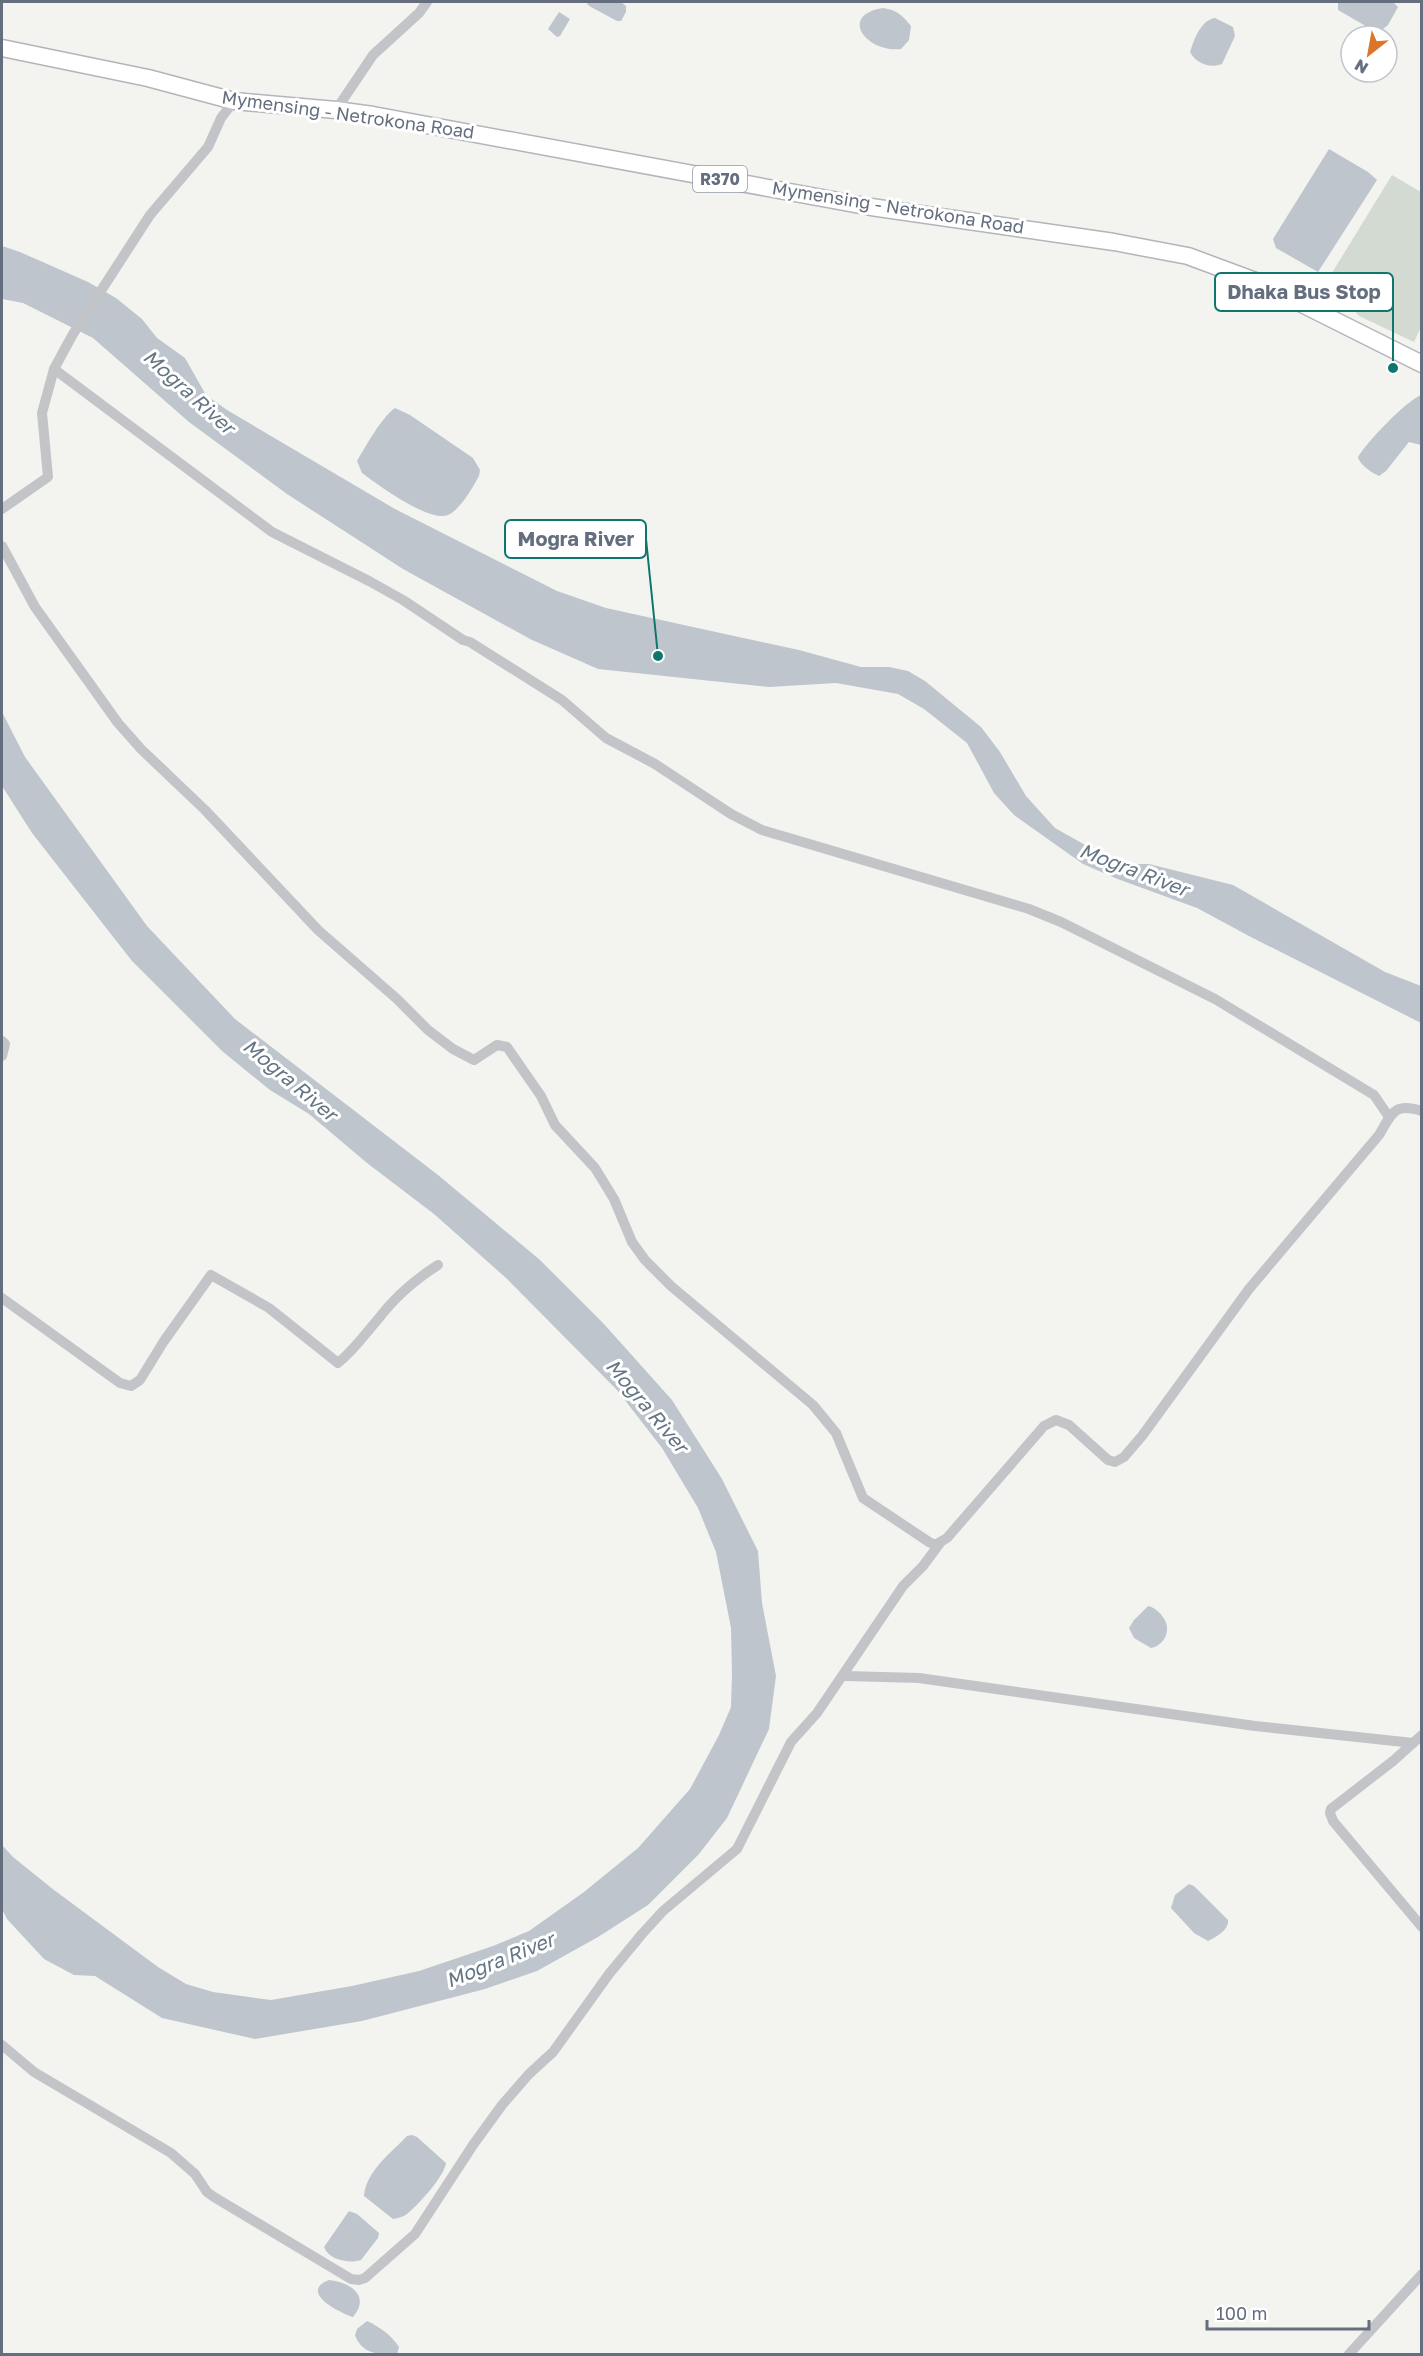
<svg xmlns="http://www.w3.org/2000/svg" width="1423" height="2356" font-family="'Golos Text',sans-serif">
<style>
.green{fill:#d3dad1}
.water{fill:#bec5cc}
.lines{fill:none;stroke-linecap:round;stroke-linejoin:round}
.primary-casing{stroke:#b2b5b9;stroke-width:19}
.minor{stroke:#c2c4c8;stroke-width:10}
.primary{stroke:#fff;stroke-width:16}
.labels{text-anchor:middle;stroke-width:6;stroke-linejoin:round;paint-order:stroke}
.shield{fill:#fff;stroke:#929aa5;stroke-width:1.5}
.shield-label{font-size:16px;font-weight:bold;fill:#646e7f}
.street-label{font-size:18px;fill:#646e7f;stroke:#fff}
.water-label{font-size:20px;font-style:italic;fill:#647584;stroke:#fff}
.leader{fill:none;stroke:#0f766e;stroke-width:2}
.callout-dot{fill:#0f766e;stroke:#fff;stroke-width:2}
.callout{fill:#fff;stroke:#0f766e;stroke-width:2}
.callout-label{font-size:20px;text-anchor:middle;font-weight:bold;fill:#646e7f}
</style>
<rect width="100%" height="100%" fill="#f3f4ef"/>
<path class="green" d="M1392 175 1421 192V327L1414 342 1359 316 1330 283V276Z"/>
<g class="water">
<path d="M588 2H621L626 6V12L621 21H617L591 7 587 4Z"/>
<path d="M1338 2H1393L1398 7 1388 25 1378 33 1338 10Z"/>
<path d="M883 8C897 10 902 15 911 26L909 40 901 49C866 53 838 15 883 8Z"/>
<path d="M559 12 570 19 560 36 557 37 548 29Z"/>
<path d="M1215 18 1233 27 1235 36 1222 64C1209 69 1196 63 1190 52 1194 39 1201 20 1215 18Z"/>
<path d="M1329 149 1368 172 1377 180 1318 272 1276 248 1273 239Z"/>
<path d="M2 246 20 252 88 282 116 298 142 319 157 338 185 358 206 395 227 410 395 509 557 591 606 608 799 650 861 667H889L908 671 925 681 981 727 1000 752 1026 796 1055 828 1110 859 1128 864H1149L1233 885 1385 972 1421 986V1023L1249 936 1197 908 1115 878 1083 864 1014 815 994 793 967 743 924 709 898 694 836 683 769 687 598 669 530 639 403 569 287 494 189 422 93 338 23 303 2 299Z"/>
<path d="M1421 395V445L1409 442 1386 471 1379 476C1372 473 1359 464 1358 457 1367 442 1406 401 1421 395Z"/>
<path d="M395 408 410 415 473 458 480 470 479 476C473 487 460 510 448 515 430 523 378 485 362 473L357 461C366 446 381 418 395 408Z"/>
<path d="M2 712 25 757 147 926 235 1019 438 1175 540 1260 603 1323 672 1400 722 1479 758 1551 762 1603 776 1676 769 1729 727 1818 699 1854 648 1905 598 1937 537 1971 485 1989 362 2021 255 2039 162 2018 95 1976 74 1975 44 1959 7 1919 2 1909V1845L13 1857 54 1890 158 1967 186 1984 213 1992 271 2000 352 1986 419 1971 493 1946 529 1931 584 1892 638 1848 690 1789 719 1735 731 1707 732 1675 731 1628 716 1552 698 1508 662 1448 617 1390 506 1278 434 1214 367 1163 309 1114 270 1090 222 1051 132 961 32 833 2 786Z"/>
<path d="M1148 1606C1157 1608 1166 1618 1167 1627 1168 1637 1161 1646 1151 1648L1134 1638 1129 1628 1134 1620Z"/>
<path d="M1189 1884 1194 1886 1228 1920C1229 1930 1216 1937 1208 1941L1194 1933 1171 1908 1175 1895Z"/>
<path d="M412 2135 417 2137 446 2163C444 2177 418 2205 407 2214 403 2217 398 2218 393 2219L364 2196C366 2171 391 2153 407 2136Z"/>
<path d="M349 2211 357 2214 379 2233 378 2238 361 2260C349 2264 329 2260 324 2247Z"/>
<path d="M329 2280C350 2282 371 2296 353 2317 340 2313 298 2292 329 2280Z"/>
<path d="M367 2321C380 2327 391 2335 399 2347L397 2354C381 2355 362 2355 355 2335L357 2329Z"/>
</g>
<g class="lines">
<defs>
<path id="primary" d="M2 48 148 78 234 101 336 110 373 115 871 207 1114 242 1188 256 1258 282 1422 364"/>
</defs>
<use href="#primary" class="primary-casing"/>
<g class="minor">
<path d="M336 110 373 55 419 13 427 2"/>
<path d="M54 369 272 532 369 581 403 600 463 640 470 642 562 700 606 738 655 764 731 814 762 830 1029 909 1061 922 1215 999 1374 1095 1389 1117"/>
<path d="M2 509 48 477 42 413 54 369 73 334 150 215 208 147 221 118 234 101"/>
<path d="M2 546 35 607 118 723 141 749 205 810 318 930 397 999 428 1030 453 1049 474 1060 497 1045 507 1047 541 1096 555 1125 595 1168 614 1199 632 1242 645 1260 671 1286 813 1405 836 1433 863 1498 929 1542 935 1545 947 1538 1044 1426 1056 1420 1069 1425 1108 1460 1115 1462 1124 1457 1142 1436 1249 1289 1379 1135C1392 1113 1394 1102 1422 1111"/>
<path d="M2 1041 5 1044 2 1056"/>
<path d="M2 1298 120 1383 131 1386 140 1380 164 1341 211 1275 269 1308 338 1363C355 1349 365 1334 379 1318 395 1297 416 1279 438 1265"/>
<path d="M845 1676 919 1678 1255 1726 1413 1743"/>
<path d="M1422 1735 1393 1761 1331 1809 1330 1813 1333 1821 1422 1927"/>
<path d="M2 2045 34 2072 171 2153 195 2174 207 2192 214 2197 351 2279 359 2280 365 2278 415 2234 473 2145 502 2105 529 2074 553 2052 609 1974 642 1934 663 1911 737 1849 791 1742 817 1713 903 1586 923 1566 940 1543"/>
<path d="M1349 2354 1422 2274"/>
</g>
<use href="#primary" class="primary"/>
</g>
<g class="labels">
<rect class="shield" x="693" y="166" width="54" height="26" rx="4.5"/>
<g class="shield-label">
<text x="720" y="185">R370</text>
</g>
<g class="street-label">
<text transform="translate(348 115) rotate(8)" y="6">Mymensing - Netrokona Road</text>
<text transform="translate(898 208) rotate(9)" y="6">Mymensing - Netrokona Road</text>
</g>
<g class="water-label">
<text transform="translate(189 392) rotate(42)" y="7">Mogra River</text>
<text transform="translate(1134 870) rotate(21)" y="7">Mogra River</text>
<text transform="translate(290 1080) rotate(40)" y="7">Mogra River</text>
<text transform="translate(647 1406) rotate(50)" y="7">Mogra River</text>
<text transform="translate(500 1960) rotate(-22)" y="7">Mogra River</text>
</g>
</g>
<path class="leader" d="M1393 368L1393 292M658 656L646 539"/>
<g class="callout-dot">
<circle cx="1393" cy="368" r="6"/>
<circle cx="658" cy="656" r="6"/>
</g>
<g class="callout">
<rect x="1215" y="273" width="178" height="38" rx="6"/>
<rect x="505" y="520" width="141" height="38" rx="6"/>
</g>
<g class="callout-label">
<text x="1304" y="299">Dhaka Bus Stop</text>
<text x="576" y="546">Mogra River</text>
</g>
<rect width="1423" height="2356" fill="none" stroke="#646e7f" stroke-width="6"/>
<g transform="translate(1369 54) rotate(211)"><circle r="28" fill="#ffffff" stroke="#c1c5cc" stroke-width="1.5"/>
<path d="M0-4.5L10 22L0 15L-10 22Z" fill="#da7529"/>
<text y="-9" font-size="16" font-weight="bold" text-anchor="middle" fill="#646e7f">N</text>
</g>
<path d="M1207 2320v9h162v-9" fill="none" stroke="#646e7f" stroke-width="3"/>
<text x="1216" y="2320" font-size="18" fill="#646e7f" stroke="#ffffff" stroke-width="4.5" paint-order="stroke">100 m</text>
</svg>
